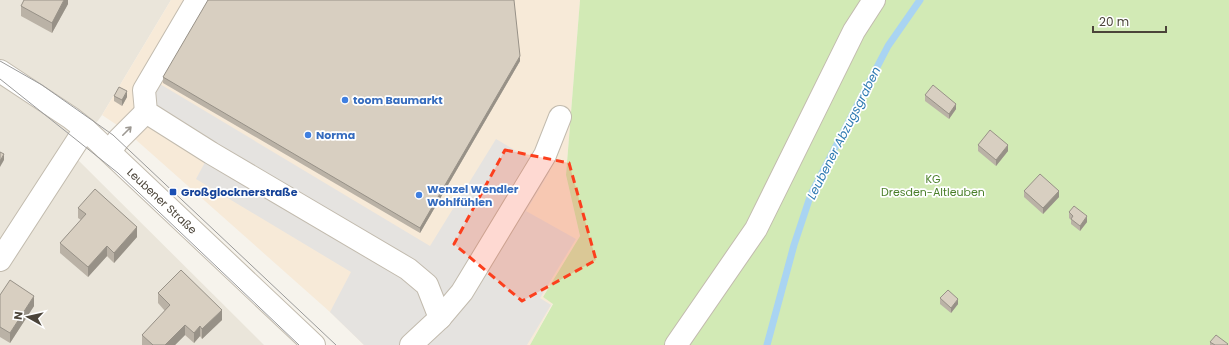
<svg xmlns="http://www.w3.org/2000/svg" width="1229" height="345" font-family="Poppins,sans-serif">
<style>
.residential{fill:#eae5da}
.commercial{fill:#f7ead8}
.green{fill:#d2eab5}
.parking{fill:#e5e3e0}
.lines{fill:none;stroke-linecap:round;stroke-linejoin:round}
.stream{stroke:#a9d4f2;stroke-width:7}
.minor-casing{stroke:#c2bbae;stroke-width:24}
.minor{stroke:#fff;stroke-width:22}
.tram{stroke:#9a9a9a;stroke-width:1}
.wall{fill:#bab2a6}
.shaded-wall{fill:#979187}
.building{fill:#d8cfc1;stroke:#979187}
.oneway{stroke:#9c9892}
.marked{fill:#fc3f1d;fill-opacity:0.2;stroke:#fc3f1d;stroke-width:3;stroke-dasharray:8 5;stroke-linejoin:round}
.shop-dot{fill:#3f7fe0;stroke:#fff;stroke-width:1.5}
.transit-dot{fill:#1a4fb4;stroke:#fff;stroke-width:1.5}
.labels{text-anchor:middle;stroke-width:3.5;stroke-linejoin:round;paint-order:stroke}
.shop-label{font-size:11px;font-weight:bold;fill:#366cbe;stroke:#fff;text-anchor:start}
.park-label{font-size:11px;fill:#4a7f2a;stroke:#fff}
.transit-label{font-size:11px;font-weight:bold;fill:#164399;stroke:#fff;text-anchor:start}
.street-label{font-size:11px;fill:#4b4439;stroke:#fff}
.water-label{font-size:12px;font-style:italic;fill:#2e7ab2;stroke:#fff}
</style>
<rect width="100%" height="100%" fill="#f6f3ec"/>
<path class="residential" d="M0 0H171L102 115 73 155 264 345H0Z"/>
<path class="commercial" d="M171 0H580L566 175 580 236 543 297 553 303 530 345H364L330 312 126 131 102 115Z"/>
<path class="green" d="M580 0H1229V345H530L553 304 543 297 580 236 566 175Z"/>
<path class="parking" d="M160 84 430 246 496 139 550 171 526 211 576 239 540 298 551 305 527 345H364L330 312 351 272 196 179 210 153 146 113Z"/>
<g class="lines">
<path class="stream" d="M767 345 794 245 811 194 888 46 920 0"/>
<defs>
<g id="minor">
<path d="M197 0 144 90 146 112 211 153 408 269 427 285 440 318 411 345"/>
<path d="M0 71 71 118 85 129 314 345"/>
<path d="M110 152 118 140 146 112"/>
<path d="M0 260 85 129"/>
<path d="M440 318 462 292 545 155 560 117"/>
<path d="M676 345 756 229 854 31 874 0"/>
</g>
</defs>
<use href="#minor" class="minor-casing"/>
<use href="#minor" class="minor"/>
<g class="tram">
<path d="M0 61 42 85 113 135 336 345"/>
<path d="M0 79 118 173 299 345"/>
</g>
</g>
<g class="wall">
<path d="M68 0V4L52 33 21 16V6Z"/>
<path d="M520 61 420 233 163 83V77Z"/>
<path d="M925 95 956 109 949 119 925 101Z"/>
<path d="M114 96 127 97 122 106 114 101Z"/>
<path d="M978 145 1008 151 996 166 978 151Z"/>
<path d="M1024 191 1059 197 1043 214 1024 197Z"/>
<path d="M78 208 137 237 114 263 107 256 88 277 60 253V243L81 220 78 218Z"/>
<path d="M1069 212 1087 222 1080 231 1071 224V220L1069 218Z"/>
<path d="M158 293 222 320 202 339 200 336 194 343 185 335 175 345H142V335L165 311 158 303Z"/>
<path d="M0 295 34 306 10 343 0 337Z"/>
<path d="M940 298 958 304 951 313 940 304Z"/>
<path d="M1210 342 1228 345H1210Z"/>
</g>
<g class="shaded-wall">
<path d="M64 0H68V4L52 33V23Z"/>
<path d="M520 56V61L420 233V228Z"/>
<path d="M127 91V97L122 106V100Z"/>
<path d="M956 104V109L949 119V114Z"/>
<path d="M1008 145V151L996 166V160Z"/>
<path d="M4 154V160L0 167V161Z"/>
<path d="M1059 191V197L1043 214V208Z"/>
<path d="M1087 216V222L1080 231V226Z"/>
<path d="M137 227V237L114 263V253Z"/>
<path d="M107 246V256L88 277V267Z"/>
<path d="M34 296V306L10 343V333Z"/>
<path d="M958 299V304L951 313V308Z"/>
<path d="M222 310V320L202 339V329Z"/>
<path d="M185 325V335L175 345H165Z"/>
<path d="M200 326V336L194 343V333Z"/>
</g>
<g class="building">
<path d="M24 0H64L52 23 21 6Z"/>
<path d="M208 0H514L520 56 420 228 163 77Z"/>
<path d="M933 85 956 104 949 114 925 95Z"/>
<path d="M119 87 127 91 122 100 114 96Z"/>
<path d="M990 130 1008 145 996 160 978 145Z"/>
<path d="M0 152 4 154 0 161Z"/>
<path d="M1040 174 1059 191 1043 208 1024 191Z"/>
<path d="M95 189 137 227 114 253 107 246 88 267 60 243 86 214 78 208Z"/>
<path d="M1074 206 1087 216 1080 226 1071 219 1073 216 1069 212Z"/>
<path d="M181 270 222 310 202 329 200 326 194 333 185 325 165 345H153L142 335 170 305 158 293Z"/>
<path d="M10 280 34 296 10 333 0 327V295Z"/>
<path d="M948 290 958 299 951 308 940 298Z"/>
<path d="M1216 335 1228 344 1227 345H1215L1210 342Z"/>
</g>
<defs><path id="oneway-shaft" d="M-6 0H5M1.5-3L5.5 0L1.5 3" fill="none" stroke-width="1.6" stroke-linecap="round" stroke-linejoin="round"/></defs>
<use class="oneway" href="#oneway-shaft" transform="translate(127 131) rotate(-45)"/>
<path class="marked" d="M505 150 569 163 596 260 522 301 454 244Z"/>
<g class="shop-dot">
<circle cx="345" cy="100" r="4"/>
<circle cx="308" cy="135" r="4"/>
<circle cx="419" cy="195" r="4"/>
</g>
<rect class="transit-dot" x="169" y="188" width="8" height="8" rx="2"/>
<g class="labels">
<g class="shop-label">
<text x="353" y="104">toom Baumarkt</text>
<text x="316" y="139">Norma</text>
<text x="427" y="193">Wenzel Wendler<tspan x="427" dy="13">Wohlfühlen</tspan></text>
</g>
<g class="park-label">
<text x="933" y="183">KG<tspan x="933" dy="13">Dresden-Altleuben</tspan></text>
</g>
<g class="transit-label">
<text x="181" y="196">Großglocknerstraße</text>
</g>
<g class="street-label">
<text transform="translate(162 201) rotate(43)" y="4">Leubener Straße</text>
</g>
<g class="water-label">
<text transform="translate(844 133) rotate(-63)" y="4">Leubener Abzugsgraben</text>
</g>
</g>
<g transform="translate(28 317) rotate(278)" stroke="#ffffff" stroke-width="3" paint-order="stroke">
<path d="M0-3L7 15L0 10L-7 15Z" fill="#4b4439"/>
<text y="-6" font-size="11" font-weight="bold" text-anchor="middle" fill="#4b4439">N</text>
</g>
<path d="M1093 26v6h73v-6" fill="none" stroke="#4b4439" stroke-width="2"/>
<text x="1099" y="26" font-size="12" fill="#4b4439" stroke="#ffffff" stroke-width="3" paint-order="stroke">20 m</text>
</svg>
